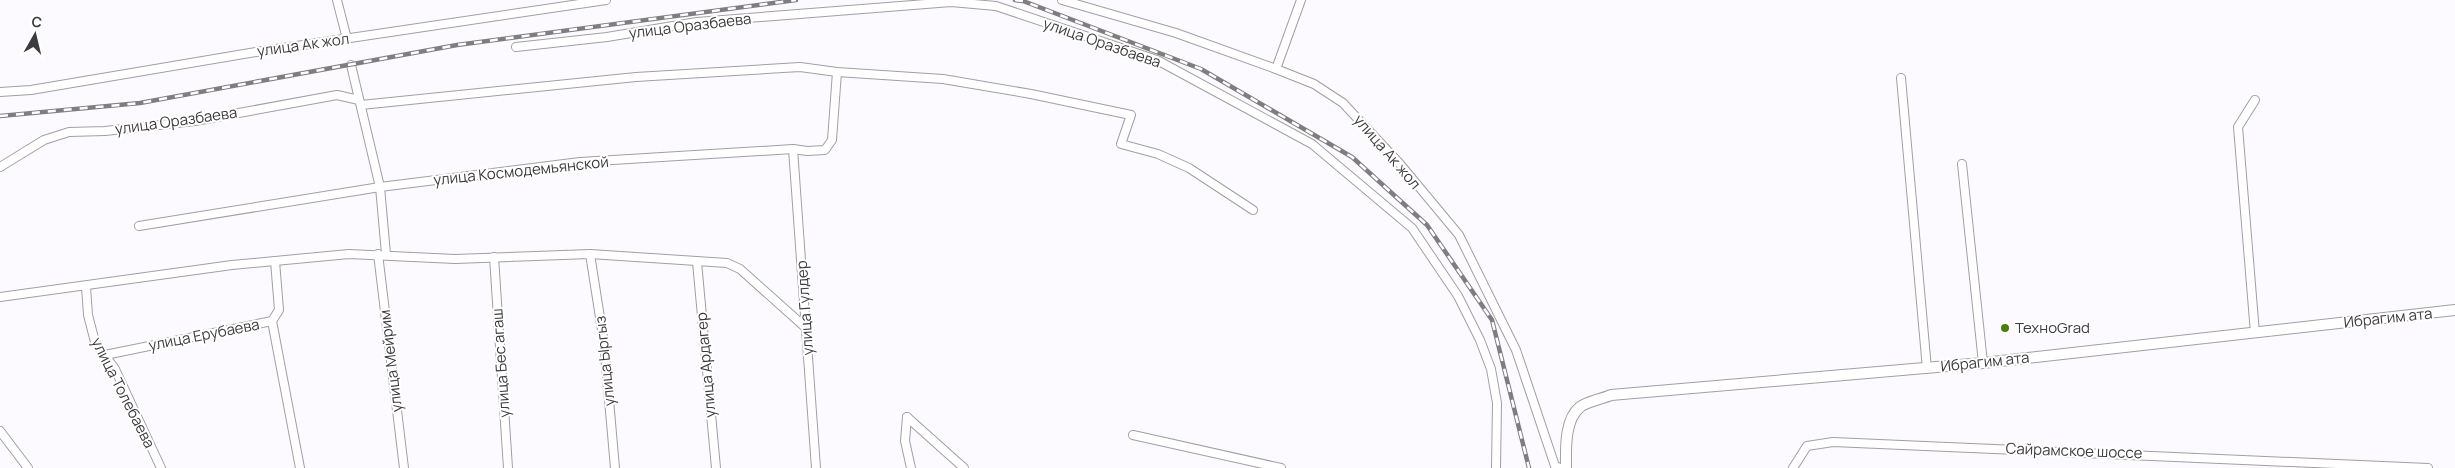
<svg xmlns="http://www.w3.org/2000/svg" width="2455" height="468" font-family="Manrope,sans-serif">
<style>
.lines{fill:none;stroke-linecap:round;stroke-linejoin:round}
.street-casing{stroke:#a29fa4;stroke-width:10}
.secondary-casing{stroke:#a29fa4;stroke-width:12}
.street{stroke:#fff;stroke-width:8}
.secondary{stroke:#fff;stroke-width:10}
.rail-casing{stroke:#7f7d80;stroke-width:4.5}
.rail{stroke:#fff;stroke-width:2.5;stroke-dasharray:8;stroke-linecap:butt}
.poi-dot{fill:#497d0d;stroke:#fff;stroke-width:2}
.labels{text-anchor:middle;stroke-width:4;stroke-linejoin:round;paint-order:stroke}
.street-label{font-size:15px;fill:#3c3b3d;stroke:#fff}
.poi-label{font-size:15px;fill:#3c3b3d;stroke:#fff;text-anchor:start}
</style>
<rect width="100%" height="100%" fill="#fdfaff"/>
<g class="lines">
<defs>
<g id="street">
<path d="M337 0 347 39"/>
<path d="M1062 0 1176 33 1276 69 1314 84 1343 103 1400 164 1459 235 1516 350 1555 466 1560 468"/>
<path d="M516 47 607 37 697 22 951 2 996 6 1157 60 1312 144 1412 228 1458 296 1480 340 1491 369 1497 403 1496 468"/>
<path d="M351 65 380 187 386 254"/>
<path d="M1276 69 1301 0"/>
<path d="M1901 78 1927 369"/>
<path d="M0 92 31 90 256 52 606 0"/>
<path d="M361 105 636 77 800 67 837 72 943 79 1031 94 1131 115 1121 144 1158 154 1189 168 1253 210"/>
<path d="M793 149 816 468"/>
<path d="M1962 164 1983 363"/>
<path d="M0 167 44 140 69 132 105 131 195 121 337 95 359 100"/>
<path d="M139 226 380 187 580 162 793 149 807 151 825 150 832 140 837 72"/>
<path d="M378 254 404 468"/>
<path d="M590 254 604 343 615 468"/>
<path d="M494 257 508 468"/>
<path d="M697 262 716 468"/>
<path d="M86 287 88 315 95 342 115 369 161 468"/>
<path d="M0 297 232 265 349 254 455 259 590 254 727 263 740 269 806 328"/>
<path d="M272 321 300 468"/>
<path d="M2255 333 2238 127 2255 100"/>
<path d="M105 355 272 321 279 310 275 261"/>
<path d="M907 417 964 468"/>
<path d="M907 417 905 441 911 468"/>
<path d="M0 431 28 468"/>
<path d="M1133 435 1281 468"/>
<path d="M1793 468 1807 446 1833 442 2428 468"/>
</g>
<path id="secondary" d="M1566 468C1566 450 1564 420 1580 407 1588 401 1602 399 1611 395L1983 363 2455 310"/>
</defs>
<use href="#street" class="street-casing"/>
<use href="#secondary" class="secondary-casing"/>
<use href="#street" class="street"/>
<use href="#secondary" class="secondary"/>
<defs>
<g id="rail">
<path d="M1015 0 1023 1 1201 69 1352 157 1427 225 1492 320 1529 468"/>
<path d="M0 116 140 103 457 45 796 0"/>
</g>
</defs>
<use href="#rail" class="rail-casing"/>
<use href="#rail" class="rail"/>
</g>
<circle class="poi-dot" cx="2005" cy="328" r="5"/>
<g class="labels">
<g class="street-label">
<text transform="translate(690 26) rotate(-7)" y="5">улица Оразбаева</text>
<text transform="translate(1102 43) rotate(19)" y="5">улица Оразбаева</text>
<text transform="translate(303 45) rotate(-8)" y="5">улица Ак жол</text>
<text transform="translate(176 121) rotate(-8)" y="5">улица Оразбаева</text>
<text transform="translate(1387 152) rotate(49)" y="5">улица Ак жол</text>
<text transform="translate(521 171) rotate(-6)" y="5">улица Космодемьянской</text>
<text transform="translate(805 308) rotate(-94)" y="5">улица Гулдер</text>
<text transform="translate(2388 318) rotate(-6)" y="5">Ибрагим ата</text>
<text transform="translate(204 335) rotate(-11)" y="5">улица Ерубаева</text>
<text transform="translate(391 361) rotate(-97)" y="5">улица Мейрим</text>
<text transform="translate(605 361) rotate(-96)" y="5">улица Ыргыз</text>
<text transform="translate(1985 362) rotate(-6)" y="5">Ибрагим ата</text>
<text transform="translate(501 363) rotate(-94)" y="5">улица Бес агаш</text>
<text transform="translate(706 365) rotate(-95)" y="5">улица Ардагер</text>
<text transform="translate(123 393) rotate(63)" y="5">улица Толебаева</text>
<text transform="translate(2074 451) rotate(2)" y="5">Сайрамское шоссе</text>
</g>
<g class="poi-label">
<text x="2015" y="333">ТехноGrad</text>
</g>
</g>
<g transform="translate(35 35) rotate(8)" stroke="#ffffff" stroke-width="4" paint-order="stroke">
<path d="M0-4L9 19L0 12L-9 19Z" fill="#3c3b3d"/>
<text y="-8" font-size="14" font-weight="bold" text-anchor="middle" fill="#3c3b3d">С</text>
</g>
</svg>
